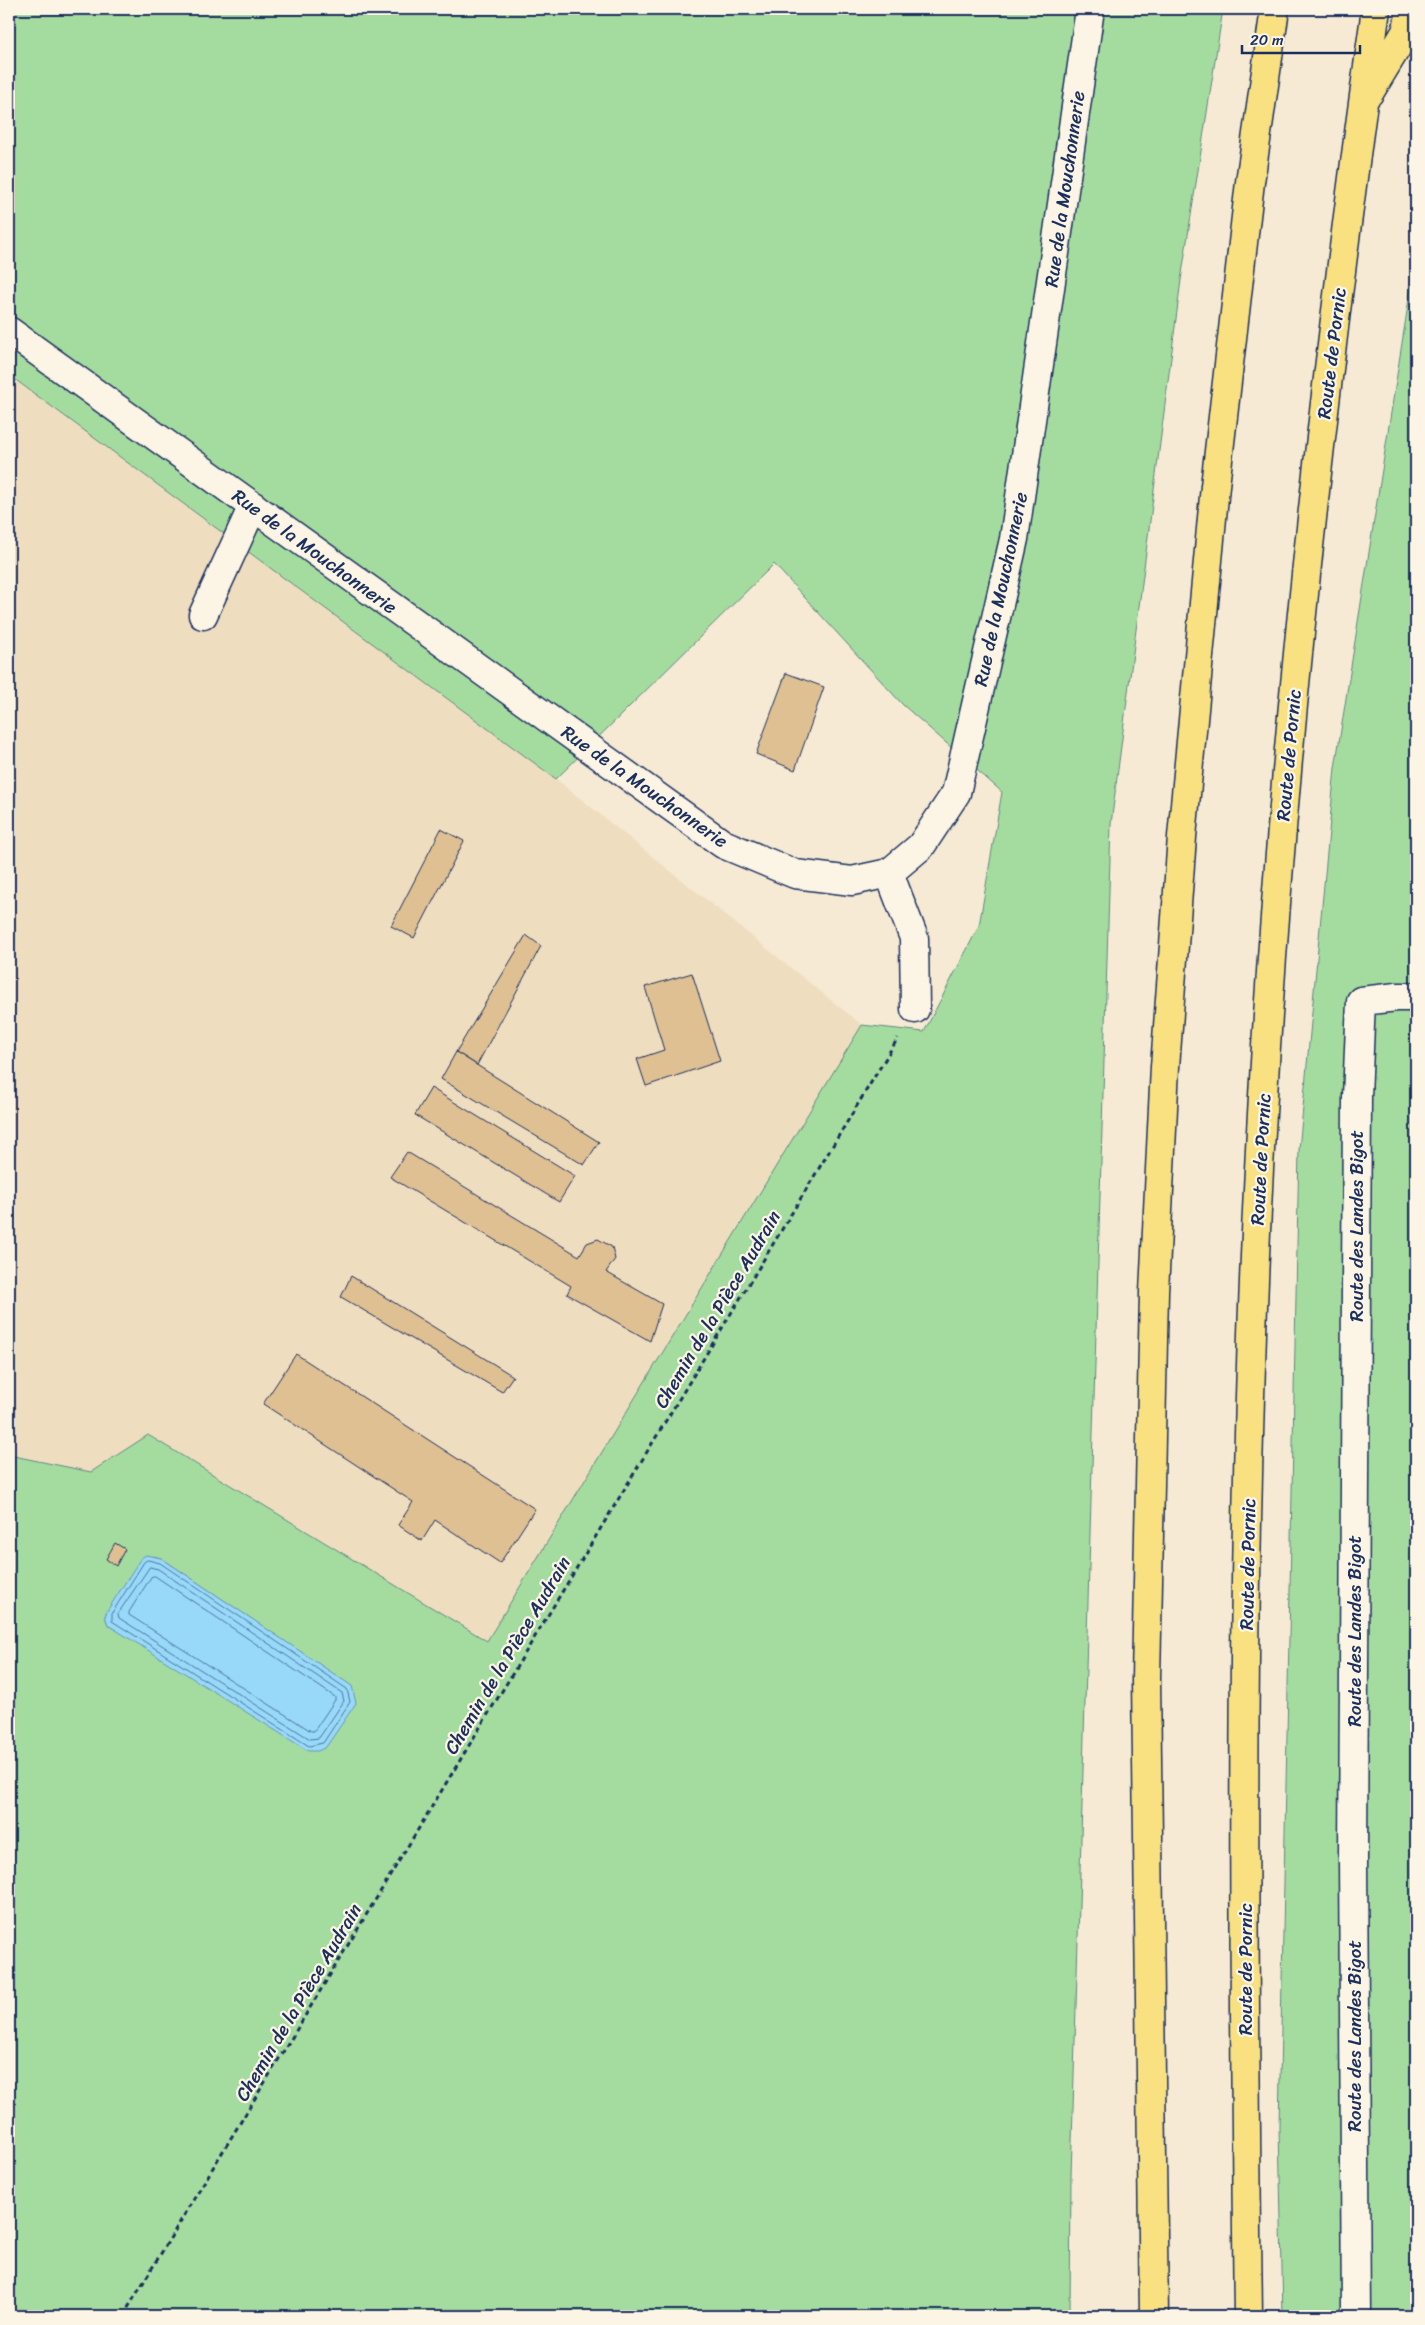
<svg xmlns="http://www.w3.org/2000/svg" width="1425" height="2325" font-family="Sriracha,sans-serif">
<style>
.built{fill:#efddc0}
.green{fill:#a4dca0;stroke:#60867f;fill-rule:evenodd}
.water{fill:#98d9f9;stroke:#6695bb}
.lines{fill:none;stroke-linecap:round;stroke-linejoin:round}
.shore{stroke:#4d739c;stroke-width:1}
.building{fill:#dfc092;stroke:#1b2f5e}
.minor-casing{stroke:#1b2f5e;stroke-width:31}
.highway-casing{stroke:#1b2f5e;stroke-width:31}
.path{stroke:#1b2f5e;stroke-width:3;stroke-dasharray:5 4;stroke-linecap:butt}
.minor{stroke:#fcf5e5;stroke-width:28}
.highway{stroke:#f9e181;stroke-width:28}
.labels{text-anchor:middle;stroke-width:4.5;stroke-linejoin:round;paint-order:stroke}
.street-label{font-size:19px;fill:#1b2f5e;stroke:#fcf5e5}
</style>
<rect width="100%" height="100%" fill="#f6ead4"/>
<filter id="ink" filterUnits="userSpaceOnUse"><feTurbulence type="fractalNoise" baseFrequency=".02" numOctaves="2"/><feDisplacementMap in="SourceGraphic" scale="10" xChannelSelector="R" yChannelSelector="G"/><feConvolveMatrix kernelMatrix="1 2 1 2 8 2 1 2 1" color-interpolation-filters="sRGB"/></filter>
<g filter="url(#ink)">
<path class="built" d="M9 375 556 779 862 1025 487 1641 149 1435 91 1472 9 1455Z"/>
<g class="green">
<path d="M9 9H1223L1181 280 1111 824 1071 2176 1070 2316H9V1455L91 1472 148 1435 487 1641 862 1025 924 1032 979 926 1002 792 903 705 774 564 556 779 9 375ZM153 1556 161 1558 351 1686 141 1644 108 1625 105 1616 107 1611Z"/>
<path d="M1416 232V2316H1283L1279 2127 1299 1150 1335 768 1411 286Z"/>
</g>
<path class="water" d="M146 1555 161 1558 352 1686 356 1703 326 1747 318 1751H308L108 1625 105 1616 107 1611 141 1558Z"/>
<g class="lines">
<g class="shore">
<path d="M148 1560 160 1563 347 1689 350 1702 323 1743 309 1746 112 1621V1613L144 1562Z"/>
<path d="M150 1567 158 1569 342 1693 344 1701 319 1738 310 1739 119 1618 118 1614Z"/>
<path d="M155 1576 335 1697V1700L314 1731H311L129 1615V1612L151 1577Z"/>
</g>
</g>
<g class="building">
<path d="M786 673 824 687 795 770 756 754Z"/>
<path d="M441 829 464 841 414 938 391 926Z"/>
<path d="M526 935 541 946 477 1065 456 1052Z"/>
<path d="M692 973 720 1061 646 1086 637 1059 664 1050 645 987Z"/>
<path d="M456 1052 599 1142 584 1165 441 1079Z"/>
<path d="M431 1088 575 1176 559 1202 415 1115Z"/>
<path d="M407 1152 579 1256 587 1243 598 1239 612 1247 615 1259 606 1272 662 1304 650 1341 567 1294 571 1286 390 1177Z"/>
<path d="M351 1276 513 1376 502 1392 341 1297Z"/>
<path d="M296 1354 535 1509 500 1563 435 1520 422 1541 398 1525 413 1502 263 1404Z"/>
<path d="M115 1543 125 1549 116 1566 106 1559Z"/>
</g>
<g class="lines">
<defs>
<g id="minor">
<path d="M9 331 723 844 795 874 852 881 889 873 921 846 956 793 1014 539 1090 9"/>
<path d="M203 615 253 506"/>
<path d="M889 873 914 938 915 1009"/>
<path d="M1356 2316 1353 1859 1357 1097 1361 1001 1397 997H1416"/>
</g>
<g id="highway">
<path d="M1369 93 1406 32 1412 9"/>
<path d="M1154 2316 1146 1679 1154 1292 1165 1067 1182 837 1215 486 1250 182 1275 9"/>
<path d="M1248 2316C1243 1909 1239 1502 1263 1096 1284 732 1325 370 1376 9"/>
</g>
</defs>
<use href="#minor" class="minor-casing"/>
<use href="#highway" class="highway-casing"/>
<path class="path" d="M123 2316 898 1038"/>
<use href="#minor" class="minor"/>
<use href="#highway" class="highway"/>
</g>
</g>
<g class="labels">
<g class="street-label">
<text transform="translate(1064 189) rotate(-82)" y="7">Rue de la Mouchonnerie</text>
<text transform="translate(1331 353) rotate(-83)" y="7">Route de Pornic</text>
<text transform="translate(315 551) rotate(36)" y="7">Rue de la Mouchonnerie</text>
<text transform="translate(1000 589) rotate(-78)" y="7">Rue de la Mouchonnerie</text>
<text transform="translate(1288 755) rotate(-85)" y="7">Route de Pornic</text>
<text transform="translate(645 786) rotate(35)" y="7">Rue de la Mouchonnerie</text>
<text transform="translate(1260 1159) rotate(-87)" y="7">Route de Pornic</text>
<text transform="translate(1356 1226) rotate(-90)" y="7">Route des Landes Bigot</text>
<text transform="translate(717 1309) rotate(-59)" y="7">Chemin de la Pièce Audrain</text>
<text transform="translate(1247 1564) rotate(-89)" y="7">Route de Pornic</text>
<text transform="translate(1354 1631) rotate(-90)" y="7">Route des Landes Bigot</text>
<text transform="translate(507 1655) rotate(-59)" y="7">Chemin de la Pièce Audrain</text>
<text transform="translate(1245 1969) rotate(-90)" y="7">Route de Pornic</text>
<text transform="translate(298 2002) rotate(-59)" y="7">Chemin de la Pièce Audrain</text>
<text transform="translate(1354 2036) rotate(-90)" y="7">Route des Landes Bigot</text>
</g>
</g>
<rect width="1425" height="2325" fill="none" stroke="#fcf5e5" stroke-width="30"/>
<rect x="15" y="15" width="1395" height="2295" fill="none" stroke="#1b2f5e" stroke-width="2" filter="url(#ink)"/>
<path d="M1242 45v8h118v-8" fill="none" stroke="#1b2f5e" stroke-width="2.5"/>
<text x="1250" y="45" font-size="15" fill="#1b2f5e" stroke="#fcf5e5" stroke-width="4" paint-order="stroke">20 m</text>
</svg>
